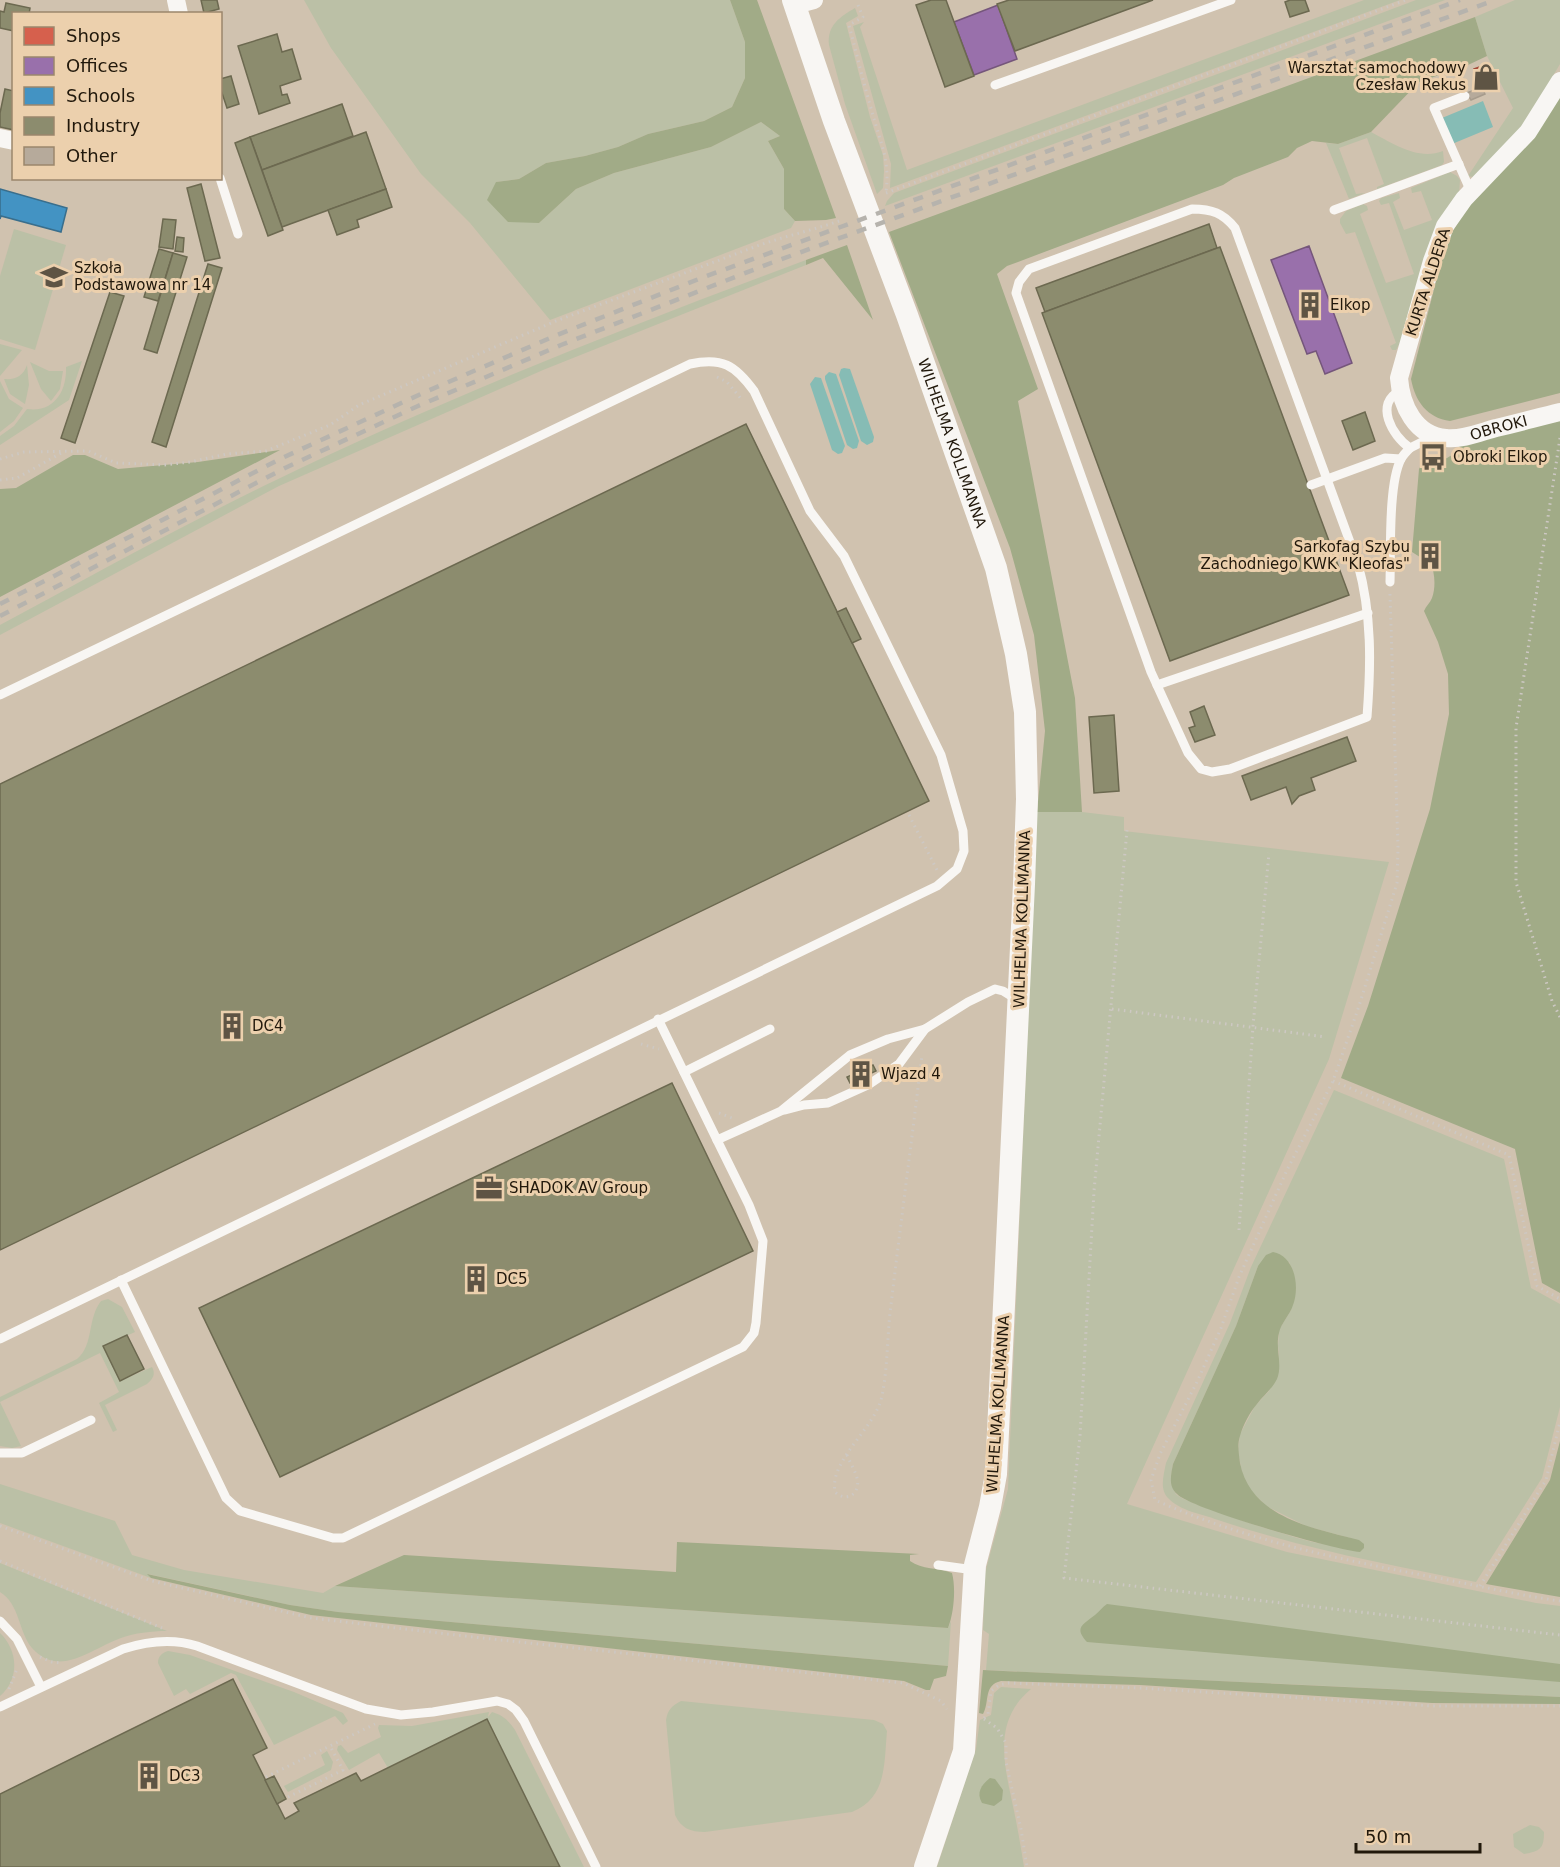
<svg xmlns="http://www.w3.org/2000/svg" width="1560" height="1867" font-family="'DejaVu Sans',sans-serif">
<style>
.green{fill:#bbc0a6;fill-rule:evenodd}
.forest{fill:#a1ab87}
.water{fill:#86bcb5}
.shops{fill:#d6604d;stroke:#a04a39;stroke-width:1.5}
.offices{fill:#9970ab;stroke:#75567b;stroke-width:1.5}
.schools{fill:#4393c3;stroke:#396e8c;stroke-width:1.5}
.industry{fill:#8c8c6e;stroke:#6c6950;stroke-width:1.5}
.building{fill:#b6aa9b;stroke:#a79c8d;stroke-width:1.5}
.lines{fill:none;stroke-linecap:round;stroke-linejoin:round}
.path{stroke:#cdc8c3;stroke-width:3;stroke-dasharray:1.5 4.5;stroke-linecap:butt}
.service{stroke:#f8f6f3;stroke-width:9}
.minor{stroke:#f8f6f3;stroke-width:18}
.tertiary{stroke:#f8f6f3;stroke-width:22}
.rail{stroke:#b6b3ad;stroke-width:4.5;stroke-dasharray:10 10;stroke-linecap:butt}
.labels{text-anchor:middle;stroke-width:6;stroke-linejoin:round;paint-order:stroke}
.poi-label{font-size:15px;fill:#21180b;stroke:#ecd0ad;text-anchor:start}
.street-label{font-size:15px;fill:#21180b;stroke:#ecd0ad}
</style>
<rect width="100%" height="100%" fill="#d0c2af"/>
<g class="green">
<path d="M304 0H730L745 42V78L732 107 704 121 648 134 618 147 585 156 546 163 519 179 496 182 539 223 576 189 614 173 711 147 761 122 780 136 768 141 784 169V209L795 221 791 228 550 320 470 223 421 174 331 48Z"/>
<path d="M1364 0H1400L890 188 891 164 853 26 864 22 860 27 907 170Z"/>
<path d="M1416 0H1445L885 206 887 201 894 193C1068 128 1243 66 1416 0Z"/>
<path d="M1515 0H1560V64L1522 128 1473 177 1468 176 1513 108 1487 56 1475 17Z"/>
<path d="M855 8 858 16 846 23 870 117 883 155 884 171 883 188 877 194 845 104 829 45C827 25 840 17 855 8Z"/>
<path d="M1371 132C1392 143 1418 161 1443 151L1444 162 1442 165 1377 189V187L1384 184 1367 138 1339 148 1356 194 1365 193 1349 199 1326 143 1338 144Z"/>
<path d="M1450 172 1457 176 1460 180 1459 194 1401 341 1396 350H1392L1390 346 1396 343 1355 232 1346 234 1340 223V219L1346 211 1363 204 1367 206 1368 210 1360 214 1386 283 1414 274 1389 203 1381 205 1379 201 1381 198 1399 193 1400 198 1393 202 1404 230 1432 220 1421 191 1412 193 1411 188Z"/>
<path d="M14 229 66 245 35 350 0 339V276Z"/>
<path d="M806 260V265L543 370 279 486 0 635V625C91 576 181 526 274 481 447 397 626 327 806 260Z"/>
<path d="M0 344 22 350 0 376Z"/>
<path d="M82 361 69 400 0 445V436L14 426 27 409C54 413 67 391 66 367Z"/>
<path d="M30 362 49 371H63L60 389 51 401 41 389Z"/>
<path d="M27 365 29 385 25 404 10 394 4 379C16 380 23 376 27 365Z"/>
<path d="M0 381 9 399 23 408 14 421 0 432Z"/>
<path d="M1037 812H1082L1124 817V831L1389 862 1329 1059 1127 1504 1287 1552 1536 1603 1560 1606V1697L986 1670 989 1634 983 1630 985 1573 1008 1489Z"/>
<path d="M1334 1090 1504 1159 1531 1288 1560 1304V1407L1542 1478 1476 1582C1389 1565 1302 1548 1218 1520 1202 1514 1180 1511 1168 1498 1159 1489 1164 1474 1166 1463L1230 1323 1251 1267ZM1289 1262 1294 1275 1291 1310 1279 1330 1278 1346 1279 1355 1269 1391 1255 1406 1240 1434 1238 1451 1242 1473 1250 1490 1266 1506 1306 1526 1350 1538C1342 1540 1332 1543 1323 1544 1310 1544 1185 1503 1177 1495 1170 1487 1171 1474 1173 1464L1236 1326 1258 1266Z"/>
<path d="M108 1299 122 1307 135 1332 104 1346 120 1381 152 1367C156 1374 153 1379 147 1384L105 1405 117 1430 113 1432 99 1403 119 1392 100 1353 0 1402 21 1446 12 1448 0 1446V1397L77 1359C94 1345 87 1319 101 1301Z"/>
<path d="M0 1484 115 1521 132 1555 184 1570 323 1593 335 1586 948 1628 951 1621 948 1666 338 1612 290 1605 148 1574 151 1578 0 1523Z"/>
<path d="M0 1563 167 1631C151 1631 135 1633 121 1638 92 1648 60 1679 32 1648 18 1631 20 1604 0 1592Z"/>
<path d="M0 1633C18 1650 20 1679 0 1696Z"/>
<path d="M168 1651 190 1655 294 1692 343 1713 348 1721 343 1725 335 1716 274 1745 236 1675 231 1673 190 1694 186 1689 174 1696 158 1663C158 1656 162 1653 168 1651Z"/>
<path d="M1001 1687 1031 1689C991 1722 1005 1767 1014 1811 1018 1830 1021 1848 1024 1867H937L976 1749 980 1720 991 1715 994 1693Z"/>
<path d="M681 1701 874 1720 883 1724 887 1731C884 1764 887 1798 852 1812L705 1832C690 1832 681 1828 675 1815L666 1720C668 1709 672 1706 681 1701Z"/>
<path d="M489 1712 488 1717 492 1712C503 1715 509 1721 515 1730L584 1867H560L487 1719 388 1768 379 1753 349 1770 337 1750 338 1746 341 1745 348 1753 381 1737 378 1728 379 1725 412 1726Z"/>
<path d="M327 1751 333 1762 331 1770 288 1792 284 1786 325 1765 321 1755Z"/>
<path d="M1530 1825 1539 1827 1544 1832C1544 1849 1540 1851 1524 1854L1514 1847 1513 1834Z"/>
</g>
<g class="forest">
<path d="M730 0H757L836 218 826 220 795 221 784 209V169L768 141 780 136 761 122 711 147 614 173 576 189 539 223 508 222 487 200 496 182 519 179 546 163 585 156 618 147 648 134 704 121 732 107 745 78V42Z"/>
<path d="M1475 17 1487 56 1468 65 1419 82 1371 132 1338 144 1312 141 1297 148 1288 157 1234 178 1223 185 1007 266 997 274 1038 389 1018 401 1075 698 1082 812H1037L1045 731 1034 635 1010 548 889 232Z"/>
<path d="M1560 96V393L1450 421C1427 418 1415 401 1411 379L1442 258 1450 236 1465 210Z"/>
<path d="M847 245 873 320 823 258 806 265V260Z"/>
<path d="M1560 419V1293L1542 1283 1515 1149 1341 1078 1368 1006 1430 809 1449 714 1448 674 1438 642 1424 611C1426 606 1430 603 1432 598 1436 587 1435 572 1430 562H1437V553L1424 552 1423 559 1412 552 1419 469 1421 465 1447 458 1460 450 1459 445Z"/>
<path d="M280 450 0 597V489L16 488 73 455H85L118 469 198 462Z"/>
<path d="M1273 1252C1295 1256 1300 1287 1293 1305 1290 1315 1281 1323 1279 1333 1275 1349 1283 1364 1277 1379 1272 1389 1264 1395 1257 1404 1250 1412 1243 1425 1240 1436 1237 1445 1239 1454 1240 1463 1251 1518 1313 1528 1359 1540L1364 1544V1548L1360 1552C1335 1550 1191 1509 1177 1494 1168 1486 1171 1475 1173 1464L1236 1326 1258 1266 1266 1255Z"/>
<path d="M1560 1441V1597L1486 1584 1550 1480Z"/>
<path d="M677 1542 919 1554 910 1555V1561C922 1570 938 1567 952 1573 956 1588 954 1613 948 1628L335 1586 404 1555 676 1572Z"/>
<path d="M147 1574 290 1605 338 1612 948 1666 946 1676 934 1679 930 1690H926L904 1681 311 1615 151 1578Z"/>
<path d="M1107 1604 1560 1664V1682L1087 1642C1073 1627 1084 1624 1095 1615 1100 1611 1102 1607 1107 1604Z"/>
<path d="M983 1670 1560 1697V1704L1432 1703 1140 1685 1001 1681C983 1685 990 1702 983 1714L979 1713Z"/>
<path d="M990 1778 995 1779 1003 1790 1002 1800 994 1806 982 1803C976 1793 981 1785 990 1778Z"/>
</g>
<g class="water">
<path d="M1483 101 1493 127 1452 144 1442 118Z"/>
<path d="M844 368 850 369 874 437 873 442 867 445 861 441 839 375 841 369Z"/>
<path d="M829 372 836 374 859 441 857 448 853 449 847 445 825 379V376Z"/>
<path d="M815 377 821 378 845 446 842 453 838 454 832 450 810 384Z"/>
</g>
<path class="shops" d="M1488 64 1497 84 1483 90 1474 69Z"/>
<g class="offices">
<path d="M998 5 1017 59 974 75 954 22Z"/>
<path d="M1309 246 1352 363 1325 374 1316 351 1307 354 1271 260Z"/>
</g>
<path class="schools" d="M0 189 67 208 61 232 1 216 0 219Z"/>
<g class="industry">
<path d="M201 0H217L219 9 204 13Z"/>
<path d="M931 0H946L974 76 945 87 916 5Z"/>
<path d="M1009 0H1153L1015 51 997 4Z"/>
<path d="M1290 0H1305L1309 11 1290 17 1285 2Z"/>
<path d="M6 3 30 8 29 14H14V31L0 28V11L4 12Z"/>
<path d="M277 34 282 52 292 49 301 79 280 86 282 95 287 94 290 103 259 114 238 46Z"/>
<path d="M231 76 239 104 227 108 220 87V79Z"/>
<path d="M5 89 14 91V130L0 127V113Z"/>
<path d="M342 104 353 136 262 170 250 137Z"/>
<path d="M366 132 386 189 282 227 262 170Z"/>
<path d="M250 137 283 230 268 236 235 143Z"/>
<path d="M201 184 220 258 205 261 187 188Z"/>
<path d="M386 189 392 207 357 220 359 227 337 235 328 210Z"/>
<path d="M163 219 176 220 173 249 159 247Z"/>
<path d="M1209 224 1217 248 1045 312 1036 288Z"/>
<path d="M177 237 184 238 183 252 175 251Z"/>
<path d="M1220 247 1349 595 1170 661 1042 313Z"/>
<path d="M159 249 173 253 158 301 144 297Z"/>
<path d="M173 253 187 257 157 353 144 349Z"/>
<path d="M208 264 222 268 166 447 152 442Z"/>
<path d="M110 292 124 296 75 443 61 438Z"/>
<path d="M1365 412 1375 441 1353 450 1342 421Z"/>
<path d="M746 424 929 801 0 1250V784Z"/>
<path d="M1423 552 1437 553V562H1423Z"/>
<path d="M846 608 861 639 852 643 837 612Z"/>
<path d="M1204 706 1215 735 1195 742 1189 728 1195 726 1190 712Z"/>
<path d="M1114 715 1119 791 1094 793 1089 717Z"/>
<path d="M1347 737 1356 761 1311 778 1315 790 1299 796 1292 804 1286 787 1251 800 1242 776Z"/>
<path d="M873 1065 876 1071 850 1083 847 1077Z"/>
<path d="M672 1083 753 1251 280 1477 199 1308Z"/>
<path d="M127 1335 144 1369 120 1381 103 1346Z"/>
<path d="M233 1679 267 1748 253 1755 285 1819 299 1811 294 1803 356 1773 361 1781 487 1719 560 1867H0V1794Z"/>
<path d="M274 1776 286 1799 277 1804 265 1780Z"/>
</g>
<path class="building" d="M1482 87 1485 94 1471 100 1467 93Z"/>
<g class="lines">
<g class="path">
<path d="M858 5 863 17 849 25C857 55 864 85 873 115 881 145 890 160 886 192"/>
<path d="M886 193 1406 0"/>
<path d="M717 377 727 382 743 401"/>
<path d="M1560 438 1516 728V882L1552 1001 1560 1017"/>
<path d="M0 459 24 452 88 451 116 463 164 465 190 462 227 454 266 451 330 425 359 405 556 321 757 246C785 236 814 230 842 220"/>
<path d="M0 480 17 478 63 452"/>
<path d="M1390 594 1398 847 1397 883 1359 1006 1333 1081 1287 1170 1239 1277 1221 1328 1197 1382 1160 1454 1151 1480 1155 1500C1245 1540 1342 1560 1438 1578 1479 1586 1519 1595 1560 1601"/>
<path d="M909 815 937 870"/>
<path d="M1127 830 1094 1191 1080 1436 1064 1578 1560 1635"/>
<path d="M1112 1009 1326 1037"/>
<path d="M641 1044 659 1049"/>
<path d="M1333 1081 1509 1155 1537 1286 1560 1299"/>
<path d="M719 1113 732 1118"/>
<path d="M1239 1230 1253 1026 1269 853"/>
<path d="M847 1455C850 1463 855 1470 857 1478 861 1494 846 1503 835 1492 829 1460 875 1429 882 1396 888 1366 887 1335 891 1305 901 1221 912 1138 922 1055"/>
<path d="M0 1526 152 1581 311 1618 473 1637 903 1683 941 1701 947 1709"/>
<path d="M0 1561 162 1628"/>
<path d="M1480 1586 1546 1480 1560 1422"/>
<path d="M40 1657 52 1662 62 1663"/>
<path d="M9 1689 17 1669"/>
<path d="M984 1718 988 1714 991 1691 999 1685 1008 1683 1139 1688 1433 1706H1560"/>
<path d="M984 1719 997 1728 1006 1743V1762L1021 1829 1027 1867"/>
<path d="M266 1777 375 1724"/>
<path d="M288 1797 343 1770 330 1746"/>
</g>
<g class="service">
<path d="M995 85 1231 0"/>
<path d="M1465 96 1434 108 1471 192"/>
<path d="M220 178 238 234"/>
<path d="M1192 209C1212 209 1223 213 1235 228L1358 564C1372 615 1371 665 1367 717L1230 769 1212 772 1201 769 1188 753 1151 672 1016 293 1019 282 1029 269Z"/>
<path d="M1334 210 1459 164"/>
<path d="M1400 391C1374 403 1392 436 1410 448L1434 436"/>
<path d="M1311 485 1385 458 1401 459"/>
<path d="M1390 582C1391 553 1388 484 1401 459 1403 455 1407 451 1410 448"/>
<path d="M1157 685 1368 613"/>
<path d="M0 695 690 364C722 357 735 365 754 391L810 511 844 556 941 755 963 831 964 851 957 869 937 886 0 1339"/>
<path d="M658 1019 717 1140 781 1111 850 1055 888 1039 925 1029 968 1002 995 989 1003 991 1016 999"/>
<path d="M684 1072 770 1029"/>
<path d="M785 1110 804 1105 828 1103 868 1085 899 1064 925 1029"/>
<path d="M121 1280 226 1498 240 1511 333 1538H343L743 1347 754 1333 756 1323 763 1241 749 1205 717 1140"/>
<path d="M0 1453H22L91 1420"/>
<path d="M938 1565 974 1570"/>
<path d="M0 1621 17 1639 41 1687"/>
<path d="M0 1707 123 1649C148 1641 172 1638 197 1646L366 1709 401 1715 433 1712 497 1701 508 1704 516 1710 524 1721 596 1867"/>
</g>
<g class="minor">
<path d="M176 0 179 14"/>
<path d="M795 5 814 0"/>
<path id="s1" d="M1560 81 1528 132 1464 199 1445 226 1432 261 1399 378C1401 405 1415 436 1446 438 1462 440 1481 432 1496 428 1518 423 1539 417 1560 412"/>
<path d="M0 138 14 141"/>
</g>
<path class="tertiary" id="s2" d="M793 0 834 121 907 315 996 568 1016 654 1025 712 1027 799 1024 884 996 1474 990 1507 975 1565 964 1751 925 1867"/>
<g class="rail">
<path d="M0 604 280 459 423 393 557 335 704 277 1460 0"/>
<path d="M0 616 285 468 418 406 561 345 771 263 1495 0"/>
</g>
</g>
<defs>
<symbol id="shop-bare" viewBox="-9 -9 18 18"><path d="M-5-2.5h2.3a2.7 3.5 0 0 1 5.4 0H5L5.5 6h-11ZM-1.5-2.5h3a1.5 2.3 0 0 0-3 0Z" fill="#5e5444" stroke="#ecd0ad" stroke-width="2.5" paint-order="stroke"/></symbol>
<symbol id="school-bare" viewBox="-9 -9 18 18"><path d="M0-5L7-2L0 1L-7-2ZM-4 1L0 2.5L4 1V4Q0 6-4 4Z" fill="#5e5444" stroke="#ecd0ad" stroke-width="2.5" paint-order="stroke"/></symbol>
<symbol id="building-bare" viewBox="-9 -9 18 18"><path d="M-4-6H4V6H1V3H-1V6H-4ZM-2.5-4.3h1.7v1.8h-1.7ZM.8-4.3h1.7v1.8H.8ZM-2.5-1h1.7V.8h-1.7ZM.8-1h1.7V.8H.8Z" fill="#5e5444" stroke="#ecd0ad" stroke-width="2.5" paint-order="stroke"/></symbol>
<symbol id="bus-bare" viewBox="-9 -9 18 18"><path d="M-5-6H5V4H4V6H2V4H-2V6H-4V4H-5ZM-3.5-4V0h7V-4ZM-3.5 1.2v1.5H-2V1.2ZM2 1.2v1.5H3.5V1.2Z" fill="#5e5444" stroke="#ecd0ad" stroke-width="2.5" paint-order="stroke"/></symbol>
<symbol id="office-bare" viewBox="-9 -9 18 18"><path d="M-6-3h4V-5.5h4V-3h4V5H-6ZM-1-4.5V-3h2v-1.5ZM-6 0V1H6V0Z" fill="#5e5444" stroke="#ecd0ad" stroke-width="2.5" paint-order="stroke"/></symbol>
</defs>
<g fill-rule="evenodd">
<use href="#shop-bare" x="1467" y="58" width="38" height="38"/>
<use href="#school-bare" x="35" y="258" width="38" height="38"/>
<use href="#building-bare" x="1291" y="286" width="38" height="38"/>
<use href="#bus-bare" x="1414" y="438" width="38" height="38"/>
<use href="#building-bare" x="1411" y="537" width="38" height="38"/>
<use href="#building-bare" x="213" y="1007" width="38" height="38"/>
<use href="#building-bare" x="842" y="1055" width="38" height="38"/>
<use href="#office-bare" x="470" y="1169" width="38" height="38"/>
<use href="#building-bare" x="457" y="1260" width="38" height="38"/>
<use href="#building-bare" x="130" y="1757" width="38" height="38"/>
</g>
<g class="labels">
<g class="poi-label">
<text x="1466" y="73" text-anchor="end">Warsztat samochodowy<tspan x="1466" dy="17">Czesław Rekus</tspan></text>
<text x="74" y="273">Szkoła<tspan x="74" dy="17">Podstawowa nr 14</tspan></text>
<text x="1330" y="310">Elkop</text>
<text x="1453" y="462">Obroki Elkop</text>
<text x="1410" y="552" text-anchor="end">Sarkofag Szybu<tspan x="1410" dy="17">Zachodniego KWK "Kleofas"</tspan></text>
<text x="252" y="1031">DC4</text>
<text x="881" y="1079">Wjazd 4</text>
<text x="509" y="1193">SHADOK AV Group</text>
<text x="496" y="1284">DC5</text>
<text x="169" y="1781">DC3</text>
</g>
<g class="street-label">
<text transform="translate(1428 282) rotate(-72)" y="5">KURTA ALDERA</text>
<text dy="5" stroke="none"><textPath href="#s1" startOffset="482">OBROKI</textPath></text>
<text dy="5" stroke="none"><textPath href="#s2" startOffset="471">WILHELMA KOLLMANNA</textPath></text>
<text transform="translate(1022 919) rotate(-88)" y="5">WILHELMA KOLLMANNA</text>
<text transform="translate(998 1404) rotate(-86)" y="5">WILHELMA KOLLMANNA</text>
</g>
</g>
<rect x="12" y="12" width="210" height="168" fill="#ecd0ad" stroke="#9b866c" stroke-width="1.5"/>
<rect x="24" y="27" width="30" height="18" fill="#d6604d" stroke="#9b866c" stroke-width="1.5"/>
<text x="66" y="42" font-size="18" fill="#21180b">Shops</text>
<rect x="24" y="57" width="30" height="18" fill="#9970ab" stroke="#9b866c" stroke-width="1.5"/>
<text x="66" y="72" font-size="18" fill="#21180b">Offices</text>
<rect x="24" y="87" width="30" height="18" fill="#4393c3" stroke="#9b866c" stroke-width="1.5"/>
<text x="66" y="102" font-size="18" fill="#21180b">Schools</text>
<rect x="24" y="117" width="30" height="18" fill="#8c8c6e" stroke="#9b866c" stroke-width="1.5"/>
<text x="66" y="132" font-size="18" fill="#21180b">Industry</text>
<rect x="24" y="147" width="30" height="18" fill="#b6aa9b" stroke="#9b866c" stroke-width="1.5"/>
<text x="66" y="162" font-size="18" fill="#21180b">Other</text>
<path d="M1356 1843v9h124v-9" fill="none" stroke="#21180b" stroke-width="3"/>
<text x="1365" y="1843" font-size="18" fill="#21180b" stroke="#ecd0ad" stroke-width="4.5" paint-order="stroke">50 m</text>
</svg>
